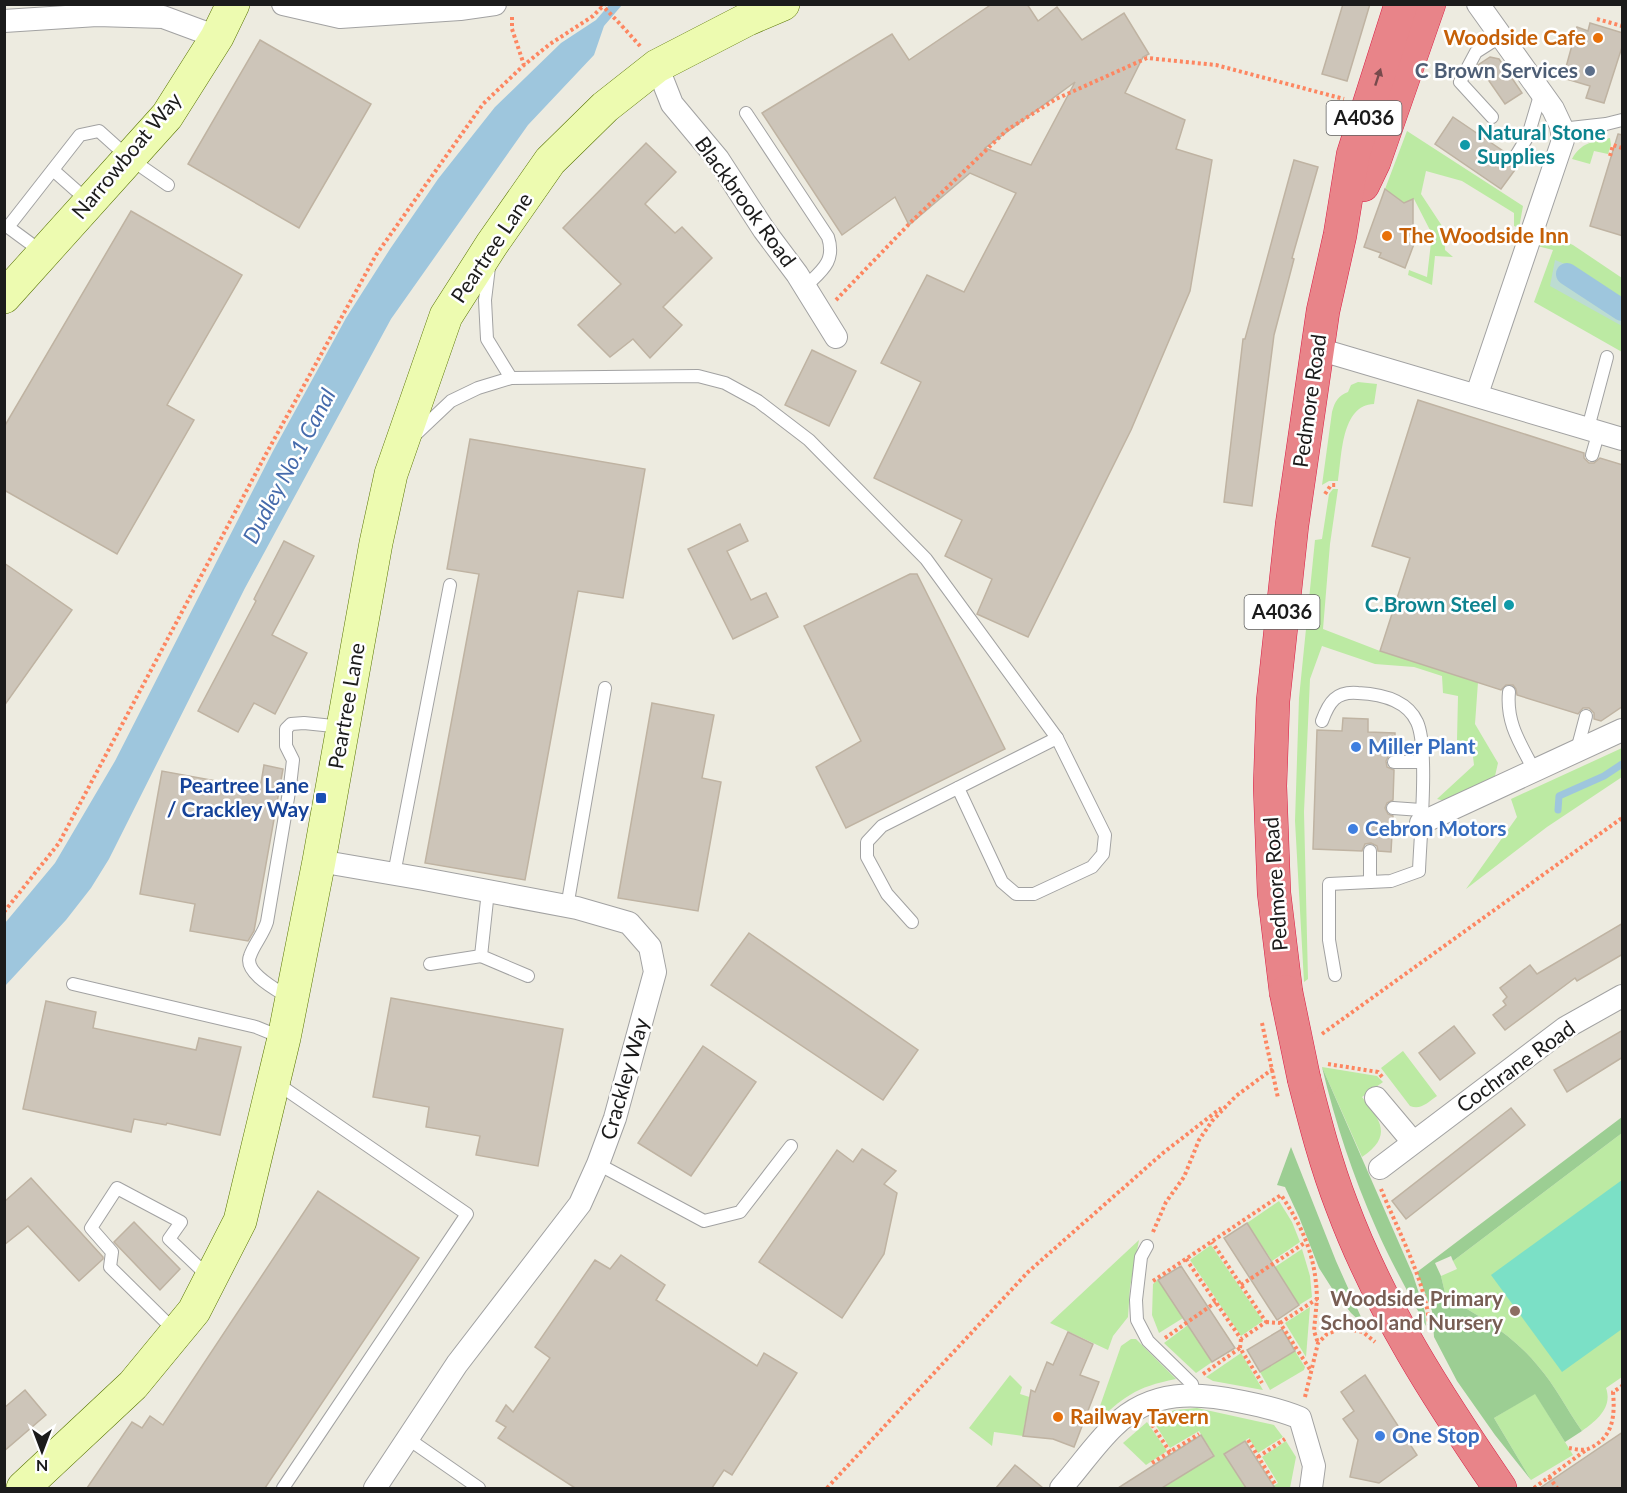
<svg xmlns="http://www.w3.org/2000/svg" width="1627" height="1493" font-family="Lato,sans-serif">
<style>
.grass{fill:#bceaa3}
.forest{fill:#9cce93}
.wetland{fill:#bcdcd2}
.pitch{fill:#7be0c6}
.water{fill:#9ec6dd}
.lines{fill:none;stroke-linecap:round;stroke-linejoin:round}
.stream{stroke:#9ec6dd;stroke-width:7}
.canal{stroke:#9ec6dd;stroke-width:22}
.building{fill:#cdc5b9;stroke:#bfb3a2;stroke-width:1.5;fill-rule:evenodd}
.lane-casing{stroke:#a2a2a2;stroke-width:14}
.street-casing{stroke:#a2a2a2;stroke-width:24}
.secondary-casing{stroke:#577302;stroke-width:34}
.highway-casing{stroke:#da1e45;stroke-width:34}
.path{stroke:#fd8661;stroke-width:4;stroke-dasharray:3 3;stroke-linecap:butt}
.lane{stroke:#fff;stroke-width:12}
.street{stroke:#fff;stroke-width:22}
.secondary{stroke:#edfbb0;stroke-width:33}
.highway{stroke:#e88489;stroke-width:33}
.highway-bridge-casing{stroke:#da1e45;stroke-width:34;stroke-linecap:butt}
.path-bridge{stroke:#fd8661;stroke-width:4;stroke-dasharray:3 3;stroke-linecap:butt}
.highway-bridge{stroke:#e88489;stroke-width:33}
.oneway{fill:#774a4c}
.food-dot{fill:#e8710a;stroke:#fff;stroke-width:2}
.service-dot{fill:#5c6f8a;stroke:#fff;stroke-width:2}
.culture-dot{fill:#0f9aa8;stroke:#fff;stroke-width:2}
.shop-dot{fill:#3f7fe0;stroke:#fff;stroke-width:2}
.transit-dot{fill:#1a4fb4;stroke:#fff;stroke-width:2}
.education-dot{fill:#8d6e63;stroke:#fff;stroke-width:2}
.labels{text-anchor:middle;stroke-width:5;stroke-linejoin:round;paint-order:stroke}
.shield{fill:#fff;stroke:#5f5f5f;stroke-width:1.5}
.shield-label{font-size:20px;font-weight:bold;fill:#1b1b1b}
.food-label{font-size:21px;font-weight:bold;fill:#c56008;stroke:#fff;text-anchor:start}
.service-label{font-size:21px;font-weight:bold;fill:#4e5e75;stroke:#fff;text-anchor:end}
.culture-label{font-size:21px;font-weight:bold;fill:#0d838f;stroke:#fff;text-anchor:start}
.street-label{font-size:21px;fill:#1b1b1b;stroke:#fff}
.shop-label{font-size:21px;font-weight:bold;fill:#366cbe;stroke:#fff;text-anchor:start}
.transit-label{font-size:21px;font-weight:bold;fill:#164399;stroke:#fff;text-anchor:end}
.education-label{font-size:21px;font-weight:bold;fill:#785e54;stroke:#fff;text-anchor:end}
.water-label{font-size:22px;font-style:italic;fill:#466bac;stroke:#fff}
</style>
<rect width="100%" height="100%" fill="#edebe0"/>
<g class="grass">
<path d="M1407 131 1523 206 1519 228 1514 226V213L1462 181 1426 171 1421 194 1444 229 1445 250 1453 257 1435 256 1432 285 1408 275 1409 270 1427 277 1432 234 1414 199 1404 203 1385 189Z"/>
<path d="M1610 138 1611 145 1608 154 1594 151 1590 164 1572 159C1580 143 1594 141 1610 138Z"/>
<path d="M1544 232 1573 245 1622 278V352L1534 302 1553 250 1537 246Z"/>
<path d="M1358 382 1377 384 1374 404C1341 405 1342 456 1338 481H1329L1322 485 1332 412C1335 401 1338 396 1348 392L1351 385Z"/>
<path d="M1333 489H1338L1330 544 1323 629 1380 651 1478 682 1475 724 1498 763 1495 776 1445 801 1437 799 1474 765 1472 748 1457 740 1458 696 1443 693 1442 676 1414 667 1375 664 1322 646 1310 679 1304 812 1308 979 1304 982 1295 821 1299 698 1315 540 1322 539 1329 494Z"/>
<path d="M1622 748V777L1547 827 1466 889 1517 817 1511 799Z"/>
<path d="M1403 1051 1437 1096C1427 1103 1421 1110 1410 1106L1381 1068Z"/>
<path d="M1322 1067 1377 1076 1383 1082 1362 1097C1381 1121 1393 1136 1362 1157Z"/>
<path d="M1622 1133V1377L1606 1388C1613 1408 1596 1421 1582 1431 1567 1410 1555 1385 1538 1366 1513 1335 1480 1316 1446 1297L1441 1276 1457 1269 1453 1261Z"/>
<path d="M1279 1201 1292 1222 1300 1242 1272 1261 1247 1223Z"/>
<path d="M1139 1240 1130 1287 1128 1317 1113 1336 1108 1350 1050 1323Z"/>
<path d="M1211 1245 1263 1321 1241 1336 1190 1260Z"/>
<path d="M1302 1249 1310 1276 1312 1297 1299 1305 1275 1267Z"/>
<path d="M1158 1280 1183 1318 1159 1333 1152 1315 1153 1284Z"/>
<path d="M1310 1307 1306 1357 1285 1323Z"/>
<path d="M1188 1325 1212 1362 1196 1373 1164 1343Z"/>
<path d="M1131 1339H1136L1176 1379C1135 1387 1123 1397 1093 1426L1121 1346Z"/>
<path d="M1295 1351 1305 1367 1304 1370 1270 1390 1260 1372Z"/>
<path d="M1241 1353 1263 1390 1213 1381 1206 1377Z"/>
<path d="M1010 1375 1022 1387 1020 1394 1042 1401 1025 1422 1023 1436 994 1432 992 1446 969 1428Z"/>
<path d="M1535 1393 1573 1455 1531 1480 1494 1418Z"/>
<path d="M1197 1408 1274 1425 1283 1437 1258 1453 1249 1438 1224 1454 1246 1488H1163L1214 1455 1199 1431 1170 1448 1152 1419 1175 1410Z"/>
<path d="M1147 1422 1167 1451 1146 1465 1123 1443Z"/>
<path d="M1286 1441 1296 1457 1290 1488H1270L1278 1483 1262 1457Z"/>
</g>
<g class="forest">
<path d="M1322 1067 1413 1275 1425 1312 1426 1326C1409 1293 1390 1261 1376 1228 1353 1176 1335 1122 1322 1067Z"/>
<path d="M1622 1117V1133L1453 1261 1451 1256 1435 1263 1441 1276 1446 1297C1480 1316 1513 1335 1538 1366 1555 1385 1567 1410 1582 1431L1565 1442 1535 1394 1494 1418 1531 1480 1495 1435 1457 1381 1434 1337 1432 1311 1417 1272Z"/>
<path d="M1291 1147 1336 1261 1365 1326 1351 1313 1333 1290 1319 1268 1299 1217 1285 1187 1277 1185Z"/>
</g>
<path class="wetland" d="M1555 260 1580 270 1622 299V326L1550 286Z"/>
<path class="pitch" d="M1622 1180V1329L1562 1372 1491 1275Z"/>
<path class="water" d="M609 5H622L604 26 594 55 528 125 391 319 245 588 109 859 91 888 66 920 5 986V923L55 863 115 761 273 451 346 318 390 249 438 179 495 107 561 43 596 20Z"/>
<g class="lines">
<path class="stream" d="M1558 810 1559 796 1604 776 1622 764"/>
<path class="canal" d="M1567 274 1622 310"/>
</g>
<g class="building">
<path d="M992 4H1027L1038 21 1057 7 1082 40 1124 13 1149 54 1143 57 1125 93 1185 120 1176 149 1212 160 1190 291 1131 430 1028 637 977 614 992 579 945 556 962 520 874 478 921 382 881 363 927 275 964 292 1016 193 970 173 909 225 895 197 842 235 762 113 892 34 909 60ZM1075 82 1031 165 985 148Z"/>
<path d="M1343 4H1370L1347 81 1322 74Z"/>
<path d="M1590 23 1623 33V44L1604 103 1586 98 1590 86 1563 78 1577 27 1588 31Z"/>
<path d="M260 40 371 104 299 228 188 164Z"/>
<path d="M1490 57 1499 59 1522 93 1505 104 1478 65Z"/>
<path d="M1453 117 1506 153 1507 163 1510 166 1517 167 1501 189 1435 144Z"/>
<path d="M1618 134 1623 135V236L1590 226Z"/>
<path d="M646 143 676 172 645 204 675 233 682 227 712 258 663 307 682 325 650 358 633 339 610 357 578 325 621 284 563 228Z"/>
<path d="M1294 160 1318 167 1292 258 1294 259 1274 335 1252 506 1224 502 1243 339H1245Z"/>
<path d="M1385 189 1404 203 1413 199V224L1407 242 1414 244 1405 268 1379 257 1381 253 1364 247Z"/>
<path d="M131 211 242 275 167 405 194 420 117 554 4 490V427Z"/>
<path d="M812 350 856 371 829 426 785 405Z"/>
<path d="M1418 400 1584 453V458L1589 463H1594L1600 458 1623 465V706L1601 721 1594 719V713L1589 708H1583L1578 714 1517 695 1516 689 1513 685H1506L1501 690 1380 651 1410 558 1372 546Z"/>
<path d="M470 439 645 469 623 598 578 591 525 880 425 863 479 574 447 569Z"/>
<path d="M740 524 748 541 727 551 751 600 766 593 778 617 733 639 688 549Z"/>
<path d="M284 541 314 556 272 635 307 653 275 714 254 703 238 732 198 711 256 601 254 599Z"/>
<path d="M4 563 72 610 4 706Z"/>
<path d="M910 574H917L1005 749 846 828 816 767 861 741 804 626Z"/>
<path d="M652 703 714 715 702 778 721 782 698 911 618 898Z"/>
<path d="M1343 718 1368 719V732L1395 733V754L1389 755 1386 761 1387 767 1394 770 1393 800 1387 803 1385 808 1388 814 1393 816 1391 852 1378 851 1377 846 1371 843 1365 844 1362 851 1313 849 1317 730 1342 731Z"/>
<path d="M264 765 283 769 254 931 248 941 190 931 195 904 140 894 162 771 260 789Z"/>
<path d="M1623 923V954L1577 981 1575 978 1505 1030 1493 1015 1506 1005 1503 1001 1507 997 1500 988 1530 965 1537 974Z"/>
<path d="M749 933 918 1050 883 1100 711 985Z"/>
<path d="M391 998 563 1029 538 1166 476 1155 480 1136 426 1127 429 1107 373 1097Z"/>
<path d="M46 1001 96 1012 93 1028 196 1050 199 1038 241 1047 220 1135 167 1123 166 1125 134 1119 131 1132 23 1109Z"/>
<path d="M1454 1026 1475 1053 1440 1080 1419 1053Z"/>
<path d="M1623 1030V1057L1567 1092 1554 1070Z"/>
<path d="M703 1046 756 1082 691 1176 638 1143Z"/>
<path d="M1511 1108 1525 1125 1406 1219 1392 1201Z"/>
<path d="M862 1149 896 1171 884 1184 897 1193 884 1254 842 1318 759 1262 837 1150 853 1162Z"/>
<path d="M31 1178 103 1257V1259L79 1281 28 1226 4 1245V1202Z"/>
<path d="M318 1191 419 1258 265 1488H87L132 1422 142 1428 150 1416 163 1425Z"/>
<path d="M134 1222 180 1269 160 1290 114 1242Z"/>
<path d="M1247 1223 1299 1305 1277 1320 1224 1238Z"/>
<path d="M621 1255 665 1285 656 1300 757 1366 764 1353 797 1373 732 1475 724 1470 712 1488H575L498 1438 506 1427 496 1421 506 1405 513 1412 550 1358 535 1347 595 1260 610 1269Z"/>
<path d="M1181 1266 1235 1348 1212 1362 1158 1280Z"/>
<path d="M1282 1329 1295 1351 1260 1372 1247 1350Z"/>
<path d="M1068 1332 1093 1344 1080 1375 1099 1382 1074 1447 1053 1439 1023 1436 1031 1390 1035 1392 1047 1362 1053 1365Z"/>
<path d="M1365 1375 1417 1455 1379 1483 1350 1477 1358 1440 1343 1419 1354 1411 1341 1392Z"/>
<path d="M25 1390 46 1415 4 1451V1408Z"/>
<path d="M1623 1432V1488H1540Z"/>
<path d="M1201 1435 1214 1456 1162 1488H1118Z"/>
<path d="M1245 1441 1275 1488H1246L1224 1454Z"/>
<path d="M1015 1465 1043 1488H996Z"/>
</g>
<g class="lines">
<defs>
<g id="lane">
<path d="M746 113 828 237C836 262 821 271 805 287"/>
<path d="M1492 117 1460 82 1476 52 1501 36"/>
<path d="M1561 129 1606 124 1622 120"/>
<path d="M1514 159 1528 136 1541 92"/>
<path d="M53 170 88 201"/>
<path d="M42 252 8 227 80 135 99 131 129 158 168 185"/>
<path d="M489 267 485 300 487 339 511 378"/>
<path d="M1588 428 1607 357"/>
<path d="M414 436 451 401 478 388 511 378 698 376 725 383 758 401 809 440 926 559 1057 738 1105 835 1103 854 1092 867 1034 894H1016L1002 882 958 788"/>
<path d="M1592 455 1599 431"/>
<path d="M1509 692C1506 723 1520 743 1534 770"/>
<path d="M1322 721C1329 702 1336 691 1358 693 1380 694 1407 700 1417 722 1429 748 1420 839 1419 871L1391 881 1329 884V940L1335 975"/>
<path d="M1577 750 1586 716"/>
<path d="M1394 762H1422"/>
<path d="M1393 808 1421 810"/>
<path d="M394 874 450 585"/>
<path d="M1370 882V851"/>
<path d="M488 891 481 956 528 976"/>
<path d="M567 907 605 688"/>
<path d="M912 922 887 894 867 857V842L882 826 1057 738"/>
<path d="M430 964 481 956"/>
<path d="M73 984 256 1027 283 1038"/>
<path d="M291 999C279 991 243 973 250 956 254 944 263 935 267 922L290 786 293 760 286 746V729L291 724 304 723 343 727"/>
<path d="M275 1082 467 1214 283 1488"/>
<path d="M598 1164 704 1221 740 1212 791 1146"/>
<path d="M1147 1246 1141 1257 1136 1300 1137 1320 1148 1341 1192 1384 1194 1394"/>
<path d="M175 1331 110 1267 112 1252 91 1228 117 1188 181 1222 169 1239 210 1278"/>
<path d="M407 1438 479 1488"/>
</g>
<g id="street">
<path d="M283 4 340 17 460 9 495 4"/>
<path d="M4 21 97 15 163 17 217 37"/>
<path d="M657 66 672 104 718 159 764 230 797 274 836 337"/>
<path d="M1318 349 1622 439"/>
<path d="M1477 394 1563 140 1561 126 1553 109 1478 4"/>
<path d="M1421 823 1622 730"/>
<path d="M319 861 424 879 577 908 629 923 650 947 655 972 615 1118 598 1164 580 1204 457 1364 375 1488"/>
<path d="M1376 1098 1413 1142"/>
<path d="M1380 1168 1565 1028 1622 996"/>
<path d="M1061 1488C1079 1468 1095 1444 1114 1426 1152 1389 1196 1392 1243 1402 1263 1406 1281 1410 1300 1418L1314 1466 1311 1488"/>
</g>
<g id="secondary">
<path d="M4 297 167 116 217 37 233 4"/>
<path d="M23 1488 133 1385 194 1311 240 1221 284 1038 319 861 376 543 391 474 446 316 492 244 550 161 605 107 657 66 748 19 783 4"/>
</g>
<g id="highway">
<path d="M1363 185 1374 162 1429 4"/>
<path d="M1286 992 1274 893 1270 786 1273 701 1292 525 1323 311 1340 235 1353 155 1401 4"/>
<path d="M1304 1079C1315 1122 1326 1165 1342 1206 1380 1308 1439 1399 1500 1488"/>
</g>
</defs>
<use href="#lane" class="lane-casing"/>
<use href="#street" class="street-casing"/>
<use href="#secondary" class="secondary-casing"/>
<use href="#highway" class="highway-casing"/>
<g class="path">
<path d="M512 17V29L524 65"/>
<path d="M1597 19 1622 26"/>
<path d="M622 26 641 47"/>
<path d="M1610 156 1613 145 1622 148"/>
<path d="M836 300 911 222 1007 130 1056 99 1147 58 1216 65 1344 99"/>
<path d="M1325 494 1331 485H1338"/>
<path d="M4 912 59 843 266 454 376 255 483 104 524 65 550 44 593 16 605 4"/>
<path d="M1322 1034 1622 818"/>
<path d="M1328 1064 1378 1072 1383 1078"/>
<path d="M1381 1189C1396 1226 1428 1287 1429 1325"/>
<path d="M1153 1232 1166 1202 1184 1177 1199 1140 1212 1121 1236 1096 1274 1068"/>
<path d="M1186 1259 1241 1339 1266 1322 1212 1242"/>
<path d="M1153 1281 1281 1195C1304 1229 1316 1258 1317 1299"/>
<path d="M1241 1285 1306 1242"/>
<path d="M1266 1322 1280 1323 1311 1371"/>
<path d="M1280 1323 1317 1299 1314 1331 1318 1343"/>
<path d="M1165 1338 1216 1302"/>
<path d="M1241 1339 1240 1348 1262 1383"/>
<path d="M1203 1374 1240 1348"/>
<path d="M1305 1397 1318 1343 1327 1334 1343 1328 1363 1332 1375 1342"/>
<path d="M1152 1425 1170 1452"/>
<path d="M1248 1440 1275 1484"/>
<path d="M1569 1448C1574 1449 1583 1451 1588 1449 1614 1438 1615 1415 1613 1392L1622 1386"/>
<path d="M1258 1457 1285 1439"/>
<path d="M1152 1463 1199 1434"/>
<path d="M1549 1477 1557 1488"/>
<path d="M827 1488 1028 1272 1163 1153 1221 1108"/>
<path d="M1534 1488 1586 1450"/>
</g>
<use href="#lane" class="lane"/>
<use href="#street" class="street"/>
<use href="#secondary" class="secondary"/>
<use href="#highway" class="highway"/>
<defs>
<path id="highway-bridge" d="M1286 992 1304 1079"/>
</defs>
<use href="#highway-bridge" class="highway-bridge-casing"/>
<g class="path-bridge">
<path d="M601 4 622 26"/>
<path d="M1262 1023 1278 1098"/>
</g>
<use href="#highway-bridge" class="highway-bridge"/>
</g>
<defs><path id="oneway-solid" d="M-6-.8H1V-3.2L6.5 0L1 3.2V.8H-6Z" transform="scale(1.5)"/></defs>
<use class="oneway" href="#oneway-solid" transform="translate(1378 77) rotate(-72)"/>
<g class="food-dot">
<circle cx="1598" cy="38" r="6"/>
<circle cx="1387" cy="236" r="6"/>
<circle cx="1058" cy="1417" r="6"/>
</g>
<circle class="service-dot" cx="1590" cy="71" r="6"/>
<g class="culture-dot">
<circle cx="1465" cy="145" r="6"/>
<circle cx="1509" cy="605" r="6"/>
</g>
<g class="shop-dot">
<circle cx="1356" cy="747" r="6"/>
<circle cx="1353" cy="829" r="6"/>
<circle cx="1380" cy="1436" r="6"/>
</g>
<rect class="transit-dot" x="315" y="792" width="12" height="12" rx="3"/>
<circle class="education-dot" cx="1515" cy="1311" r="6"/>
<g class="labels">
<g class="shield">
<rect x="1326.5" y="101" width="75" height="34" rx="4.5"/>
<rect x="1244.5" y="595" width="75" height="34" rx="4.5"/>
</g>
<g class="shield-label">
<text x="1364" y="125">A4036</text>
<text x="1282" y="619">A4036</text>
</g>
<g class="food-label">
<text x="1586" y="45" text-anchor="end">Woodside Cafe</text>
<text x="1399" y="243">The Woodside Inn</text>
<text x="1070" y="1424">Railway Tavern</text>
</g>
<g class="service-label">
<text x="1578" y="78">C Brown Services</text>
</g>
<g class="culture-label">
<text x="1477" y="140">Natural Stone<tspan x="1477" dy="24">Supplies</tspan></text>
<text x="1497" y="612" text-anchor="end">C.Brown Steel</text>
</g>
<g class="street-label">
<text transform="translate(127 156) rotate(-50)" y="7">Narrowboat Way</text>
<text transform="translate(745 202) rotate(54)" y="7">Blackbrook Road</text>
<text transform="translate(492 248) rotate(-56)" y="7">Peartree Lane</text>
<text transform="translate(1310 401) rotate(-82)" y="7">Pedmore Road</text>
<text transform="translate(347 706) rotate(-80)" y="7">Peartree Lane</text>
<text transform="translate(1276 884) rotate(-94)" y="7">Pedmore Road</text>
<text transform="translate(1516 1067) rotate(-36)" y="7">Cochrane Road</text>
<text transform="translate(625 1079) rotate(-74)" y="7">Crackley Way</text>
</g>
<g class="shop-label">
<text x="1368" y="754">Miller Plant</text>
<text x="1365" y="836">Cebron Motors</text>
<text x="1392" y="1443">One Stop</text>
</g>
<g class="transit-label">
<text x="309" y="793">Peartree Lane<tspan x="309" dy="24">/ Crackley Way</tspan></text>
</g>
<g class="education-label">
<text x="1503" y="1306">Woodside Primary<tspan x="1503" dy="24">School and Nursery</tspan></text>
</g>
<g class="water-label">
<text transform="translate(289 466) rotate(-62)" y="8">Dudley No.1 Canal</text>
</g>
</g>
<rect width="1627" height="1493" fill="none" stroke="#1b1b1b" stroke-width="12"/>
<g transform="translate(42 1451) rotate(180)" stroke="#ffffff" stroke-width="4.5" paint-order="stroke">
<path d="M0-4.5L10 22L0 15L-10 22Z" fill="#1b1b1b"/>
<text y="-9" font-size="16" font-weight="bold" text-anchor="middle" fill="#1b1b1b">N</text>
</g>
</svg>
